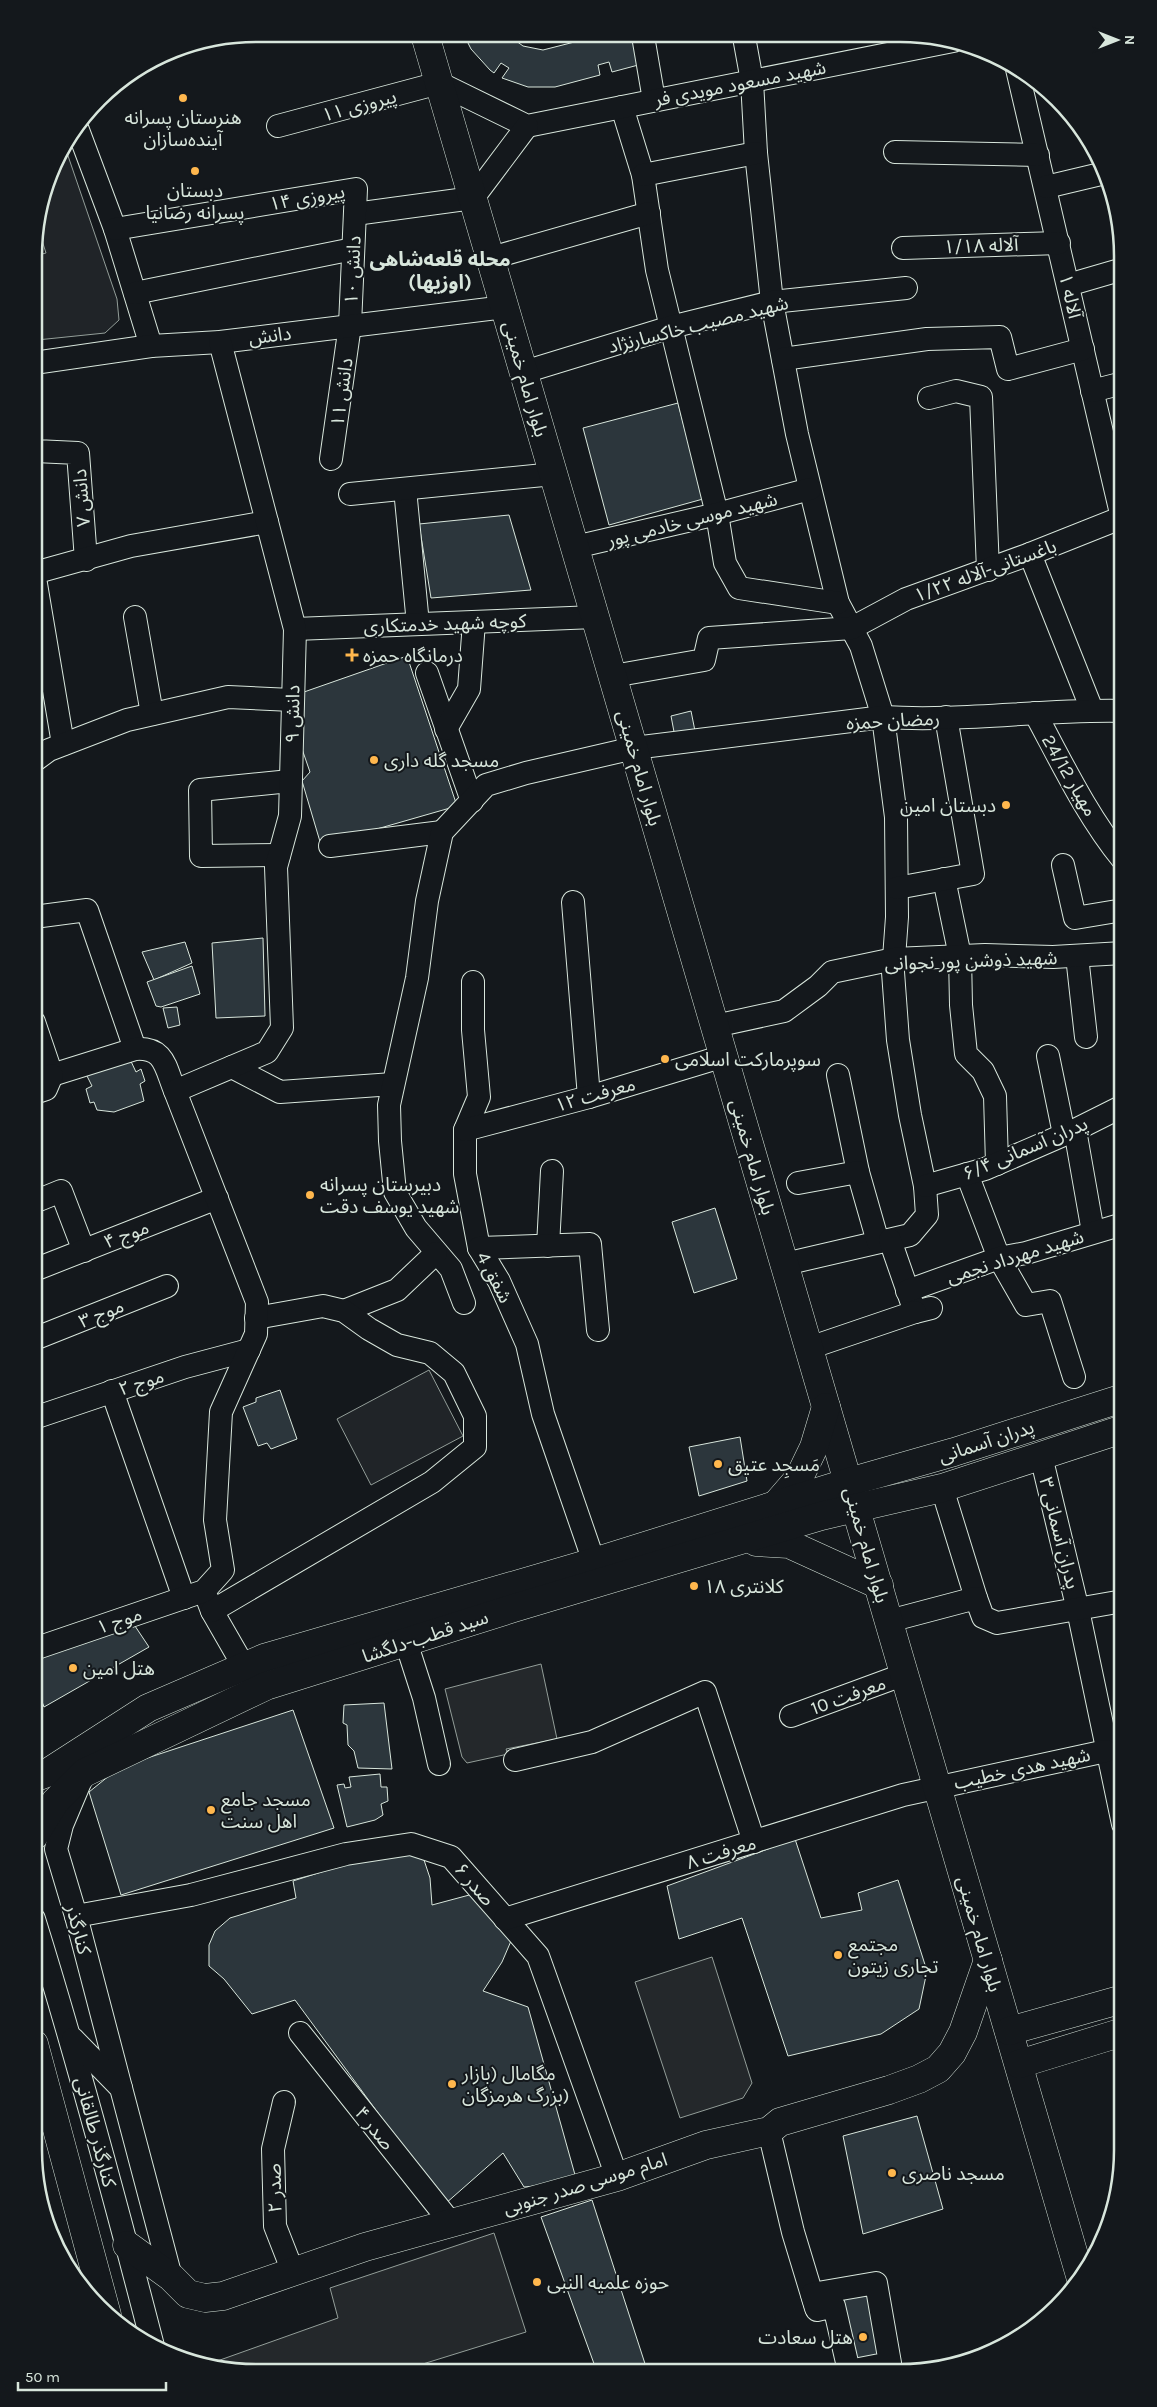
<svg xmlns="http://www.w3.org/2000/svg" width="1157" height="2407" font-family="Karla,'Noto Sans Arabic',sans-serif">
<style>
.green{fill:#202428;stroke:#939e99}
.parking{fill:#24282b;stroke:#939e99}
.building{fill:#2c363c;stroke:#d8e6dc}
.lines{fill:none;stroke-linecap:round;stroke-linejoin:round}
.minor-casing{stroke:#d8e6dc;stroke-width:24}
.major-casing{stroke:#d8e6dc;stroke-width:29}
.minor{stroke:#14181c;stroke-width:22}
.major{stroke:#14181c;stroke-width:28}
.poi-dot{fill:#ffb74d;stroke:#14181c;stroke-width:2}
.labels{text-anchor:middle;stroke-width:4;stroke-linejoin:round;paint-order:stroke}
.street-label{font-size:19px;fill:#d8e6dc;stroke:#14181c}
.poi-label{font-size:19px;fill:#d8e6dc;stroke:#14181c;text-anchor:start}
.neighbourhood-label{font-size:20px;font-weight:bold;fill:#d8e6dc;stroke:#14181c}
.rim{fill:none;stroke:#d8e6dc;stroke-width:2.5}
</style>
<rect width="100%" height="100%" fill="#14181c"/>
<g class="green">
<path d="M65 147 117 299 119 320 105 333 37 340 34 324V256L46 253 38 228 57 158Z"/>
<path d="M429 1370 463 1436 371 1485 337 1419Z"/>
</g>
<g class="parking">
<path d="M541 1664 557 1739 506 1749 508 1754 467 1763 462 1757 445 1689Z"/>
<path d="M712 1957 752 2083 743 2098 680 2118 635 1982Z"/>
<path d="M494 2233 526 2332 397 2372 227 2371 206 2365 338 2318 330 2288Z"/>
</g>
<g class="building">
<path d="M464 35H508L523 46 543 50 598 36H637L642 64 612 72 609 62 598 65 600 75 555 87H528L502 78 509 68 501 63 494 73 490 70 471 49Z"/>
<path d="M678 403 703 499 609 525 583 428Z"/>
<path d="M509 515 531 590 431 598 419 524Z"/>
<path d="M42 648 43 667 34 669V650Z"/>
<path d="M407 656 457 806 321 845 302 781 310 772 302 749 304 692Z"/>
<path d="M691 711 695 731 675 737 671 716Z"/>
<path d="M263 938 265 1016 216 1018 212 943Z"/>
<path d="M185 942 192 963 154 980 142 952Z"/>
<path d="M192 966 200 994 161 1007 156 1006 147 982Z"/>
<path d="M177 1007 180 1025 168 1028 163 1008Z"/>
<path d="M128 1055 136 1072 141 1069 145 1081 140 1084 144 1101 114 1112 97 1110 94 1102 90 1103 86 1089 92 1086 85 1072Z"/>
<path d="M715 1208 737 1279 694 1293 672 1222Z"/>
<path d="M280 1390 297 1439 271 1449 267 1443 258 1446 243 1407 256 1402V1398Z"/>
<path d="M740 1437 747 1481 699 1496 689 1447Z"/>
<path d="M133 1623 149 1647 44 1707 34 1680V1655Z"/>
<path d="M384 1703 392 1769 358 1768 354 1751 348 1745 347 1725 343 1723 344 1705Z"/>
<path d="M293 1710 334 1828 121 1895 89 1792 120 1767Z"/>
<path d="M380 1774 381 1787H387L388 1801 381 1804 383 1815 375 1820 347 1827 337 1785 344 1784 345 1788 351 1787 349 1777Z"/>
<path d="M795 1839 821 1918 862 1910 858 1893 898 1880 927 1971 919 2009 881 2034 788 2056 742 1918 679 1939 667 1886Z"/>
<path d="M414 1853 424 1860 430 1878 432 1905 473 1894 511 1941 502 1962 483 1991 528 2007 577 2182 524 2187 503 2153 445 2204 295 2000 252 2014 224 1979 209 1966V1945L215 1931 230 1918 296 1898 293 1881 365 1858Z"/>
<path d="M917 2116 943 2209 863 2234 843 2136Z"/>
<path d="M592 2200 648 2373 597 2372 541 2217Z"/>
<path d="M876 2283 890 2363 849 2371 834 2306 812 2294Z"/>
<path d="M428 2366 429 2372H411Z"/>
</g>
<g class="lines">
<defs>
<g id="minor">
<path d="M643 36 654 100"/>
<path d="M744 37 752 81 756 153 772 302 797 434 838 603 861 646 883 717 896 817 897 917 893 972 898 1040 910 1115 925 1186 927 1215 910 1235 785 1264"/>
<path d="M1017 69 1123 522"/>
<path d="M622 107 643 175 657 270 717 514 725 563 739 588 838 603"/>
<path d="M278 126 439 83 527 126 953 41"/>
<path d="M78 130 115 229 151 346"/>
<path d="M895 152 1038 155"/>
<path d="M643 175 756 153"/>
<path d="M1046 187 1105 173"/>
<path d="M355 214 473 198 527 126"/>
<path d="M115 229 356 189 350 325 331 459"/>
<path d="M903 248 1059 243"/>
<path d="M491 258 649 213"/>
<path d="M1068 285 1123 269"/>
<path d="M135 293 353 249"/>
<path d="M783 359 927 339 1000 337 1008 369 1083 349"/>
<path d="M34 363 151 346 220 342 505 307"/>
<path d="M524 372 671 327 772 302 906 288"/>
<path d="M1092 391 1123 383"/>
<path d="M929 398 956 391 981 397 988 570"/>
<path d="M34 448 35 451 78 453 86 560"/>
<path d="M405 489 418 624"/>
<path d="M350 494 554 474"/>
<path d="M575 547 717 514 810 489"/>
<path d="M1030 554 1092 710"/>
<path d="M34 572 63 744"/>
<path d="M34 573 131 546 267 522"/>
<path d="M135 617 152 714"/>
<path d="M295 629 595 617"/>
<path d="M427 673 472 801"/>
<path d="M613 676 704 660 709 638 852 628 906 599 1030 554 1123 517"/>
<path d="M1035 713C1062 763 1087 816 1123 860"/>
<path d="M446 729 469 689 474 622"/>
<path d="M34 761 49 750 127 720 228 697 292 700"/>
<path d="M330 846 442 832"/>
<path d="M279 855 201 856 200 790 290 781"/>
<path d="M1063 865 1075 918 1123 910"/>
<path d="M944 879 960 956 961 1005 966 1054 983 1071 995 1096 997 1164"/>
<path d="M897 888 973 874 946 717"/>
<path d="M573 902 589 1097"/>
<path d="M34 917 87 910 135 1049"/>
<path d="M1077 956 1086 1037"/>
<path d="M473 982V1030L479 1097 465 1130V1174L479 1248 499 1281 527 1344 543 1414 594 1562"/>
<path d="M34 1022 52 1075 135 1049C165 1047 165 1067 175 1091"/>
<path d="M715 1026 784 1011 818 986 832 972 894 959 985 955 1053 957 1123 953"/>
<path d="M1048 1056 1064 1134"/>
<path d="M232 1067 280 1092 393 1084"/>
<path d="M838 1075 858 1172 878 1242"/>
<path d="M34 1093 46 1089 52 1075"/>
<path d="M465 1130 589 1097 724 1056"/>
<path d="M1075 1130 1093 1232"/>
<path d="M967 1174 999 1258 1026 1305 1050 1301 1074 1377"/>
<path d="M798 1183 858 1172"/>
<path d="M925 1186 985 1169 1075 1130 1123 1106"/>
<path d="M34 1202 61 1191 84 1251"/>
<path d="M890 1240 915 1312 931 1308"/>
<path d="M548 1246 552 1171"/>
<path d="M479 1248 590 1244 598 1330"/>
<path d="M34 1270 217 1198"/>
<path d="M907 1291 999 1258 1026 1253 1123 1224"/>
<path d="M464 1303 451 1269 416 1228 395 1192 390 1141 389 1105 417 978 427 901 442 832 486 785 526 773 634 748 883 717C963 722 1043 709 1123 711"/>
<path d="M344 1311 397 1290 436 1253"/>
<path d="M34 1339 167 1286"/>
<path d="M809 1348 915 1312"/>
<path d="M112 1391 184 1598"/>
<path d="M34 1418 185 1367 249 1350"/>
<path d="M1041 1456 1078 1610 1123 1824"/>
<path d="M942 1488 976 1598"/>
<path d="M207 1598 212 1611 243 1665"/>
<path d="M212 1611 432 1482 475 1447V1416L454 1373 430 1353 397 1345 369 1329 344 1311 323 1306 256 1318"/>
<path d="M889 1621 976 1598 983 1617 997 1623 1123 1601"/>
<path d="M406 1642 424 1698 439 1764"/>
<path d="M34 1649 204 1591 223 1570 215 1520 221 1412 256 1334 257 1302 175 1091 267 1052 282 1028 276 867 290 816 295 629 220 342"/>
<path d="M791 1716 905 1674"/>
<path d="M515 1760 592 1742 705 1692 754 1842"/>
<path d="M81 1780 62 1825 56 1849 76 1916 121 2088"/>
<path d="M76 1916 191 1895 346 1854 411 1844 451 1857 538 1956 617 2177"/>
<path d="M34 1919C78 2060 116 2203 153 2346"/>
<path d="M505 1919 903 1795 1106 1751"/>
<path d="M300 2033 451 2223"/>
<path d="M73 2039 121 2088 171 2277"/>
<path d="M284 2102 273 2149 275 2226 293 2272"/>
<path d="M769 2131 793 2232 816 2308"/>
<path d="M876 2283 890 2363 849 2371 834 2306 817 2310 812 2294Z"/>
</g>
<g id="major">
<path d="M425 35 1081 2279"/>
<path d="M773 1508 799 1478 814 1447 826 1407"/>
<path d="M756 1542 789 1544 879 1585"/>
<path d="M34 1778 47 1773 148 1708 264 1658 594 1562 849 1482 954 1452 1123 1398"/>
<path d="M34 1836 55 1802 84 1773 266 1686 514 1608 821 1516 942 1488 1123 1429"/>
<path d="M1009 2031 1123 1999"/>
<path d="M34 2044 107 2315"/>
<path d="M1019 2064 1123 2032"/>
<path d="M127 2245 171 2277 188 2294 205 2298 223 2296 365 2247 617 2177 706 2145 769 2131 780 2122 889 2090 919 2079 938 2069 952 2053 963 2032 988 1960"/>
</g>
</defs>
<use href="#minor" class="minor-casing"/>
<use href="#major" class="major-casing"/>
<use href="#minor" class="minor"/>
<use href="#major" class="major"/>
</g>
<g class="poi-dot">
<circle cx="183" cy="98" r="5"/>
<circle cx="195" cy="171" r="5"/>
<path d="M349.5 647.5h5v5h5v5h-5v5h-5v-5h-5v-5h5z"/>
<circle cx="374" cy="760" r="5"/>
<circle cx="1006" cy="805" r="5"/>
<circle cx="665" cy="1059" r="5"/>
<circle cx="310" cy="1195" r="5"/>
<circle cx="718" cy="1464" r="5"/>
<circle cx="694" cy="1586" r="5"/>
<circle cx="73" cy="1668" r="5"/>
<circle cx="211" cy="1810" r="5"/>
<circle cx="838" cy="1955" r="5"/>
<circle cx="452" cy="2084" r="5"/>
<circle cx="892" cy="2173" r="5"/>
<circle cx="537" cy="2282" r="5"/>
<circle cx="863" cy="2337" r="5"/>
</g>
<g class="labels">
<g class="street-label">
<text transform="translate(740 83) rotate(-11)" y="7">شهید مسعود مویدی فر</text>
<text transform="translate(359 105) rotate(-15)" y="7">پیروزی ۱۱</text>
<text transform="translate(307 197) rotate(-10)" y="7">پیروزی ۱۴</text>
<text transform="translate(981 245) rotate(-2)" y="7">آلاله ۱/۱۸</text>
<text transform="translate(352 270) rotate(-87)" y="7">دانش ۱۰</text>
<text transform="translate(1071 296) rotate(77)" y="7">آلاله ۱</text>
<text transform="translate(698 324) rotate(-14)" y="7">شهید مصیب خاکسارنژاد</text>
<text transform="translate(270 335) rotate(-7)" y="7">دانش</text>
<text transform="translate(526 379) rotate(74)" y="7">بلوار امام خمینی</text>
<text transform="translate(341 392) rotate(-82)" y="7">دانش ۱۱</text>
<text transform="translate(81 498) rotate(-94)" y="7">دانش ۷</text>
<text transform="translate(692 519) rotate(-14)" y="7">شهید موسی خادمی پور</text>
<text transform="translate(985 570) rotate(-20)" y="7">باغستانی-آلاله ۱/۲۲</text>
<text transform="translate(445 623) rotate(-2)" y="7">کوچه شهید خدمتکاری</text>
<text transform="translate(292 714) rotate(-89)" y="7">دانش ۹</text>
<text transform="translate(893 720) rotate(-3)" y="7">رمضان حمزه</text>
<text transform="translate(640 768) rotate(74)" y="7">بلوار امام خمینی</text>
<text transform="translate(1070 775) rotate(60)" y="7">مهیار 24/12</text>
<text transform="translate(971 960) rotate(-2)" y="7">شهید ذوشن پور نجوانی</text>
<text transform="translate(595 1094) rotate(-16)" y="7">معرفت ۱۲</text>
<text transform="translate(1025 1148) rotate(-23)" y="7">پدران آسمانی ۶/۴</text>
<text transform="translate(753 1157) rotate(74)" y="7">بلوار امام خمینی</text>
<text transform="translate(126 1234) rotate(-21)" y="7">موج ۴</text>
<text transform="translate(1015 1256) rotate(-17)" y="7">شهید مهرداد نجمی</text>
<text transform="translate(495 1277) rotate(63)" y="7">شفق 4</text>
<text transform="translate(101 1313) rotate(-22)" y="7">موج ۳</text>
<text transform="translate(141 1382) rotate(-18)" y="7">موج ۲</text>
<text transform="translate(986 1441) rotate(-18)" y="7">پدران آسمانی</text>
<text transform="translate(1060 1533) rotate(76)" y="7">پدران آسمانی ۳</text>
<text transform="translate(867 1545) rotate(74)" y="7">بلوار امام خمینی</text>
<text transform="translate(119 1620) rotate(-19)" y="7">موج ۱</text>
<text transform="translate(425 1636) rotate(-18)" y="7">سید قطب-دلگشا</text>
<text transform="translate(848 1695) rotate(-20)" y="7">معرفت 10</text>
<text transform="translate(1022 1768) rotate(-12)" y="7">شهید هدی خطیب</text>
<text transform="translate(721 1852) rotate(-17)" y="7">معرفت ۸</text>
<text transform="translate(475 1884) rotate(49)" y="7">صدر ۶</text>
<text transform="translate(79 1929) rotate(75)" y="7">کنارگذر</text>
<text transform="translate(980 1934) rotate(74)" y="7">بلوار امام خمینی</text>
<text transform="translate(375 2128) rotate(51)" y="7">صدر ۴</text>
<text transform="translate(96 2132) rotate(75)" y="7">کنارگذر طالقانی</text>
<text transform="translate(585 2183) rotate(-17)" y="7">امام موسی صدر جنوبی</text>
<text transform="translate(274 2188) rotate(-91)" y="7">صدر ۲</text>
</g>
<g class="poi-label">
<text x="183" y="124" text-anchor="middle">هنرستان پسرانه<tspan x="183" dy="22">آینده‌سازان</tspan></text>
<text x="195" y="197" text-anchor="middle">دبستان<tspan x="195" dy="22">پسرانه رضانیا</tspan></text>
<text x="363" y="662">درمانگاه حمزه</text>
<text x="384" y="767">مسجد گله داری</text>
<text x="996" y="812" text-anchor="end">دبستان امین</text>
<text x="675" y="1066">سوپرمارکت اسلامی</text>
<text x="320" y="1191">دبیرستان پسرانه<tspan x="320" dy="22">شهید یوسف دقت</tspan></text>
<text x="728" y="1471">مَسجِد عتیق</text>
<text x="704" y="1593">کلانتری ۱۸</text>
<text x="83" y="1675">هتل امین</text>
<text x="221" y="1806">مسجد جامع<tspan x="221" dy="22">اهل سنت</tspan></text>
<text x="848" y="1951">مجتمع<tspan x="848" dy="22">تجاری زیتون</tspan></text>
<text x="462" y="2080">مگامال (بازار<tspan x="462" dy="22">بزرگ هرمزگان)</tspan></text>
<text x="902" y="2180">مسجد ناصری</text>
<text x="547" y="2289">حوزه علمیه النبی</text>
<text x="853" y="2344" text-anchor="end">هتل سعادت</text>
</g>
<g class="neighbourhood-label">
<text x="440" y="266">محله قلعه‌شاهی<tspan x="440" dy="23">(اوزیها)</tspan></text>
</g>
</g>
<path d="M0 0H1157V2407H0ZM256 42H900A214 214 0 0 1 1114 256V2150A214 214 0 0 1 900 2364H256A214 214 0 0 1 42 2150V256A214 214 0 0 1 256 42Z" fill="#14181c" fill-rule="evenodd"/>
<path class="rim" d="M256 42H900A214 214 0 0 1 1114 256V2150A214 214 0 0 1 900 2364H256A214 214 0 0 1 42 2150V256A214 214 0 0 1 256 42Z"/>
<g transform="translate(1117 40) rotate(90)" stroke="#14181c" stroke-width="4" paint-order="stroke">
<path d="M0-4L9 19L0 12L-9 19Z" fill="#d8e6dc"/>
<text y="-8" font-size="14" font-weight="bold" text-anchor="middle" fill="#d8e6dc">N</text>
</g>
<path d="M18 2382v8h148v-8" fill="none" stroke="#d8e6dc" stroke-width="2.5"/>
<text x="25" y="2382" font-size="15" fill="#d8e6dc" stroke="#14181c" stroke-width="4" paint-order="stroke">50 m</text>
</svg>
